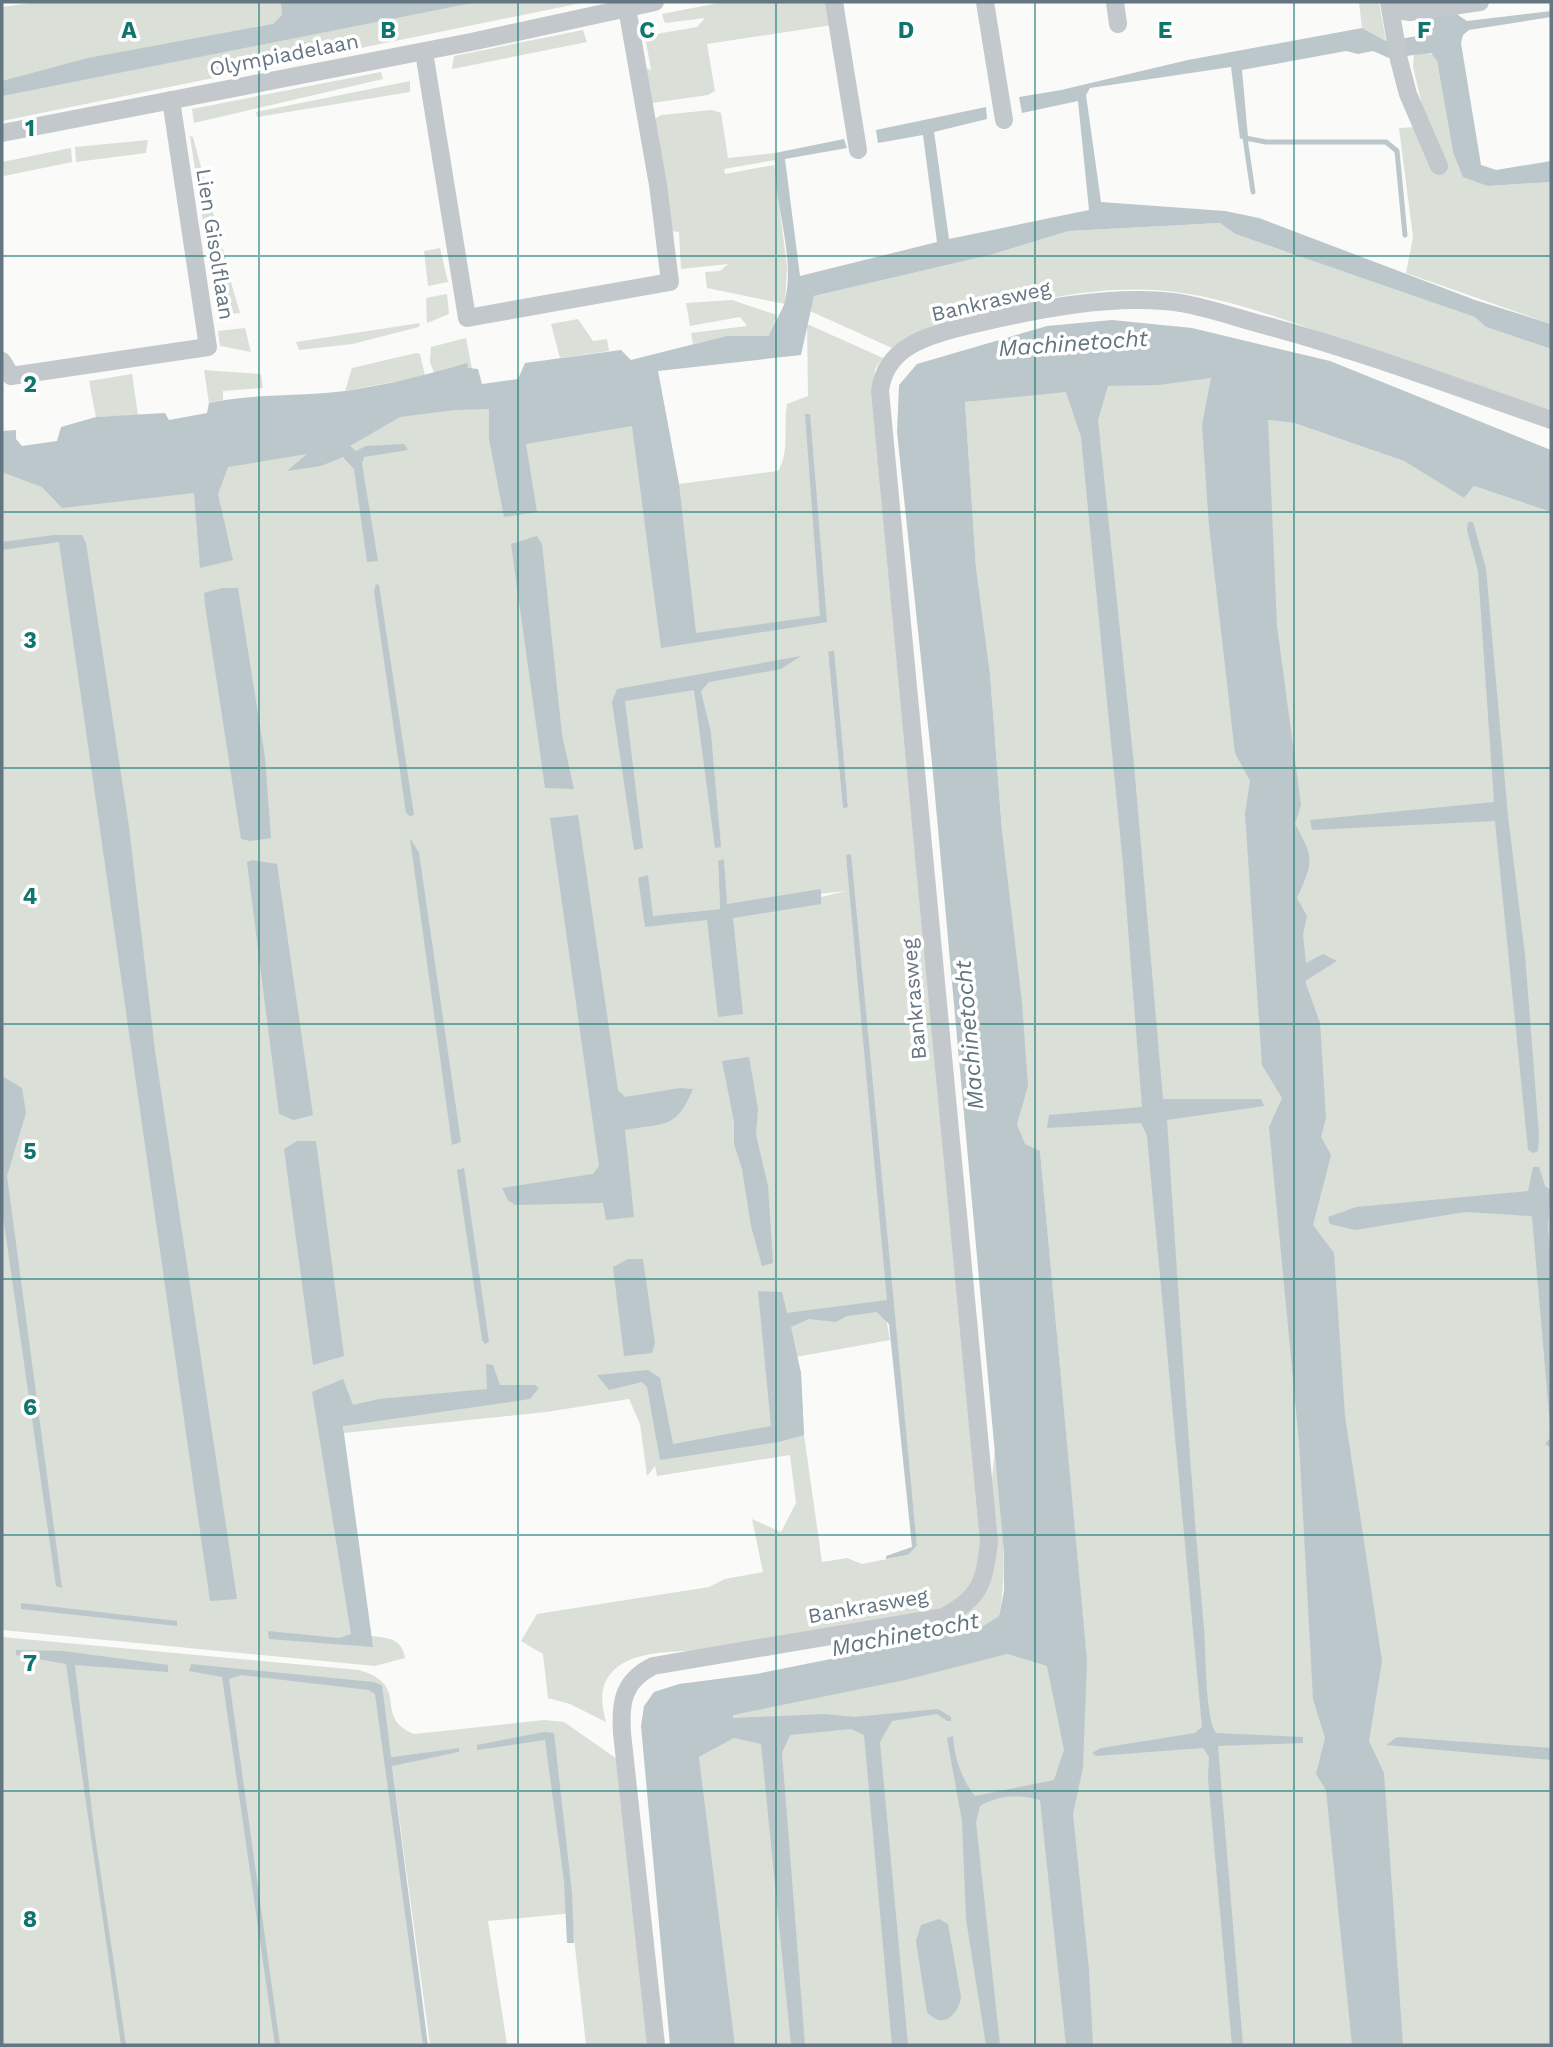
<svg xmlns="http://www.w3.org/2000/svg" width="1553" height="2047" font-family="'Work Sans',sans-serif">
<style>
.green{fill:#dadfd7;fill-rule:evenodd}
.water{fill:#bbc7cb}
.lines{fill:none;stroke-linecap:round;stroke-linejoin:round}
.stream{stroke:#bbc7cb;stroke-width:5}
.minor{stroke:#c3c8cc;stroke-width:18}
.grid{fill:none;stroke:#0f766e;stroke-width:2;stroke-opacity:0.55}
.labels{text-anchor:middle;stroke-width:7;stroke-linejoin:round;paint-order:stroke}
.street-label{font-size:21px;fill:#657683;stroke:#fff}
.water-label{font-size:23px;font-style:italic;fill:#60757c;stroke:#fff}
.grid-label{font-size:23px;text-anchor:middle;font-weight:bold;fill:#0f766e;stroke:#fff;stroke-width:7;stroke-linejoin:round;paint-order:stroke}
</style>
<rect width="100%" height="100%" fill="#fafaf8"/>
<g class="green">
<path d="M37 2H586L2 121V7Z"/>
<path d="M724 2H827L832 25 707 44 715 91 708 95 652 103 645 68 651 70 645 36 697 27 705 18 665 23 662 14Z"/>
<path d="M1359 2H1379L1386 41 1362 28Z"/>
<path d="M583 30 587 42 452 69 454 56Z"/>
<path d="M1426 52 1435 56 1437 61 1453 152 1488 186 1551 182V324L1406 273 1413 237 1399 128 1416 127 1429 134 1413 67 1414 54Z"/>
<path d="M381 72 383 79 194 123 192 109Z"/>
<path d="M410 81V92L257 117 256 112Z"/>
<path d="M712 110 721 113 728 158 775 153V160L724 169 725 174 774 165 787 267 785 304 707 288 705 272 720 271 728 264 681 269 679 232 671 231 653 120 661 115Z"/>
<path d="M190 136 193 137 215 220 203 221Z"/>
<path d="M148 140 146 153 76 162 75 147Z"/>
<path d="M71 148 72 162 4 176 2 162Z"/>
<path d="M1220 223 1235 234 1476 317 1486 327 1551 349V414C1482 390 1414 365 1345 341 1285 320 1220 294 1155 290 1068 285 971 314 892 348L810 311 814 296 990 255 1069 231Z"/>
<path d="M204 232 218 233 228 267 211 268Z"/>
<path d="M440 248 448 282 428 286 424 251Z"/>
<path d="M230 279 240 313 217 315 212 283Z"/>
<path d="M447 294 449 314 427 323 426 298Z"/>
<path d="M732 300 777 315 769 336H726L693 344 691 333 747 326 740 317 690 326 686 303Z"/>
<path d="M578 319 593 341 607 339 609 351 560 358 551 324Z"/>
<path d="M420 323 419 327 352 344 299 350 296 342Z"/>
<path d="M807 324 883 358 875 369 872 391 981 1541C973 1588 974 1592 931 1614 862 1625 794 1640 725 1649 694 1653 648 1647 620 1665 599 1680 600 1699 606 1722L570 1704 548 1698 543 1654 521 1641 537 1614 709 1587 725 1579 763 1572 752 1519 781 1532 796 1503 790 1455 657 1476 655 1466 647 1476 640 1424 629 1399 546 1412 344 1433 343 1425 513 1400 342 1421 341 1426 371 1636C388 1638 402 1638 405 1658L375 1666 2 1630V464L659 377 679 484 778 471C790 452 783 427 787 404L808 396ZM833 650 848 807 843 809 828 653ZM701 692 711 732 719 828 715 845 695 694ZM724 859 726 904 846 891 780 907 664 915 720 909 718 862ZM890 1278 917 1546 908 1555 862 1564 847 1558 822 1562 804 1435 801 1373 796 1357 890 1340 886 1318Z"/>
<path d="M245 328 251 352 220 346 218 331Z"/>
<path d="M466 338 472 369 436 378 430 362 431 347Z"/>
<path d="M416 353 420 354 425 376 345 391 352 368Z"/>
<path d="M204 370 261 374 263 388 223 391V400L209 403Z"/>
<path d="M132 374 138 415 96 417 89 381Z"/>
<path d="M1212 378 1268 420 1294 423 1404 461 1464 498 1474 486 1551 512V2045H735L699 1757 734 1738 733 1714 1007 1654 1047 1666 1087 1665 1040 1152 1025 1145 1017 1124 1002 831 990 674 976 567 965 402 1108 386Z"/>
<path d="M995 1448C999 1503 1010 1561 999 1616L975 1631 911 1639 891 1647 865 1639 980 1600 992 1576 991 1490Z"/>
<path d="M2 1637 359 1670C413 1686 371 1716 414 1734L544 1720 564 1722 617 1759 649 2045H586L571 1911 564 1914 488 1921 507 2045H430L392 1765 459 1752V1748L391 1757 388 1736 427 2045H2Z"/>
</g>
<g class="water">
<path d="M281 2H477L2 96V81L88 58 273 24 282 15Z"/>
<path d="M1428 2H1455L1458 15 1467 21 1551 11V17L1469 30 1463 35 1461 43 1481 165 1496 170 1551 161V182L1488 186 1463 177 1453 152 1437 61 1431 53 1389 58 1373 51 1358 54 1346 51 1242 70 1248 137 1240 139 1231 67 1090 88 1086 95 1101 202 1225 211 1259 218 1475 300 1551 324V349L1486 327 1475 317 1235 234 1220 223 1069 231 990 255 814 296 801 355 658 371 679 484 696 633 820 616 805 414H810L827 622 661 648 632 426 526 444 537 512 504 517 489 439V409L454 410 400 417 350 446 356 451 366 446 404 444 408 450 364 457 362 464 378 561 367 562 354 469 343 457 321 466 287 471 307 454 228 467 218 494 233 560 200 568 194 493 62 508 42 487 2 472V431L16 430V439L22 446 57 441 61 427 96 417 165 413 169 420 207 413 209 403C254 393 299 397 345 391 386 385 427 375 467 363L468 368 478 369 482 384 518 379 525 363 621 350 631 360 726 336H769C772 326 784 308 785 301 796 253 772 202 775 153L844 139 847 148 785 159 800 276 937 242 923 135 878 143 876 130 986 107 987 119 934 132 949 239 1089 210 1078 101 1022 113 1019 97 1061 90 1188 60 1362 28 1386 41 1424 35 1431 25Z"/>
<path d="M1112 320 1192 328 1330 361 1551 450V512L1474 486 1464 498 1404 461 1294 423 1268 420 1277 626 1301 805 1295 824C1315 860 1313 861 1297 898L1307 916 1303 934 1306 963 1323 954 1337 961 1305 981 1320 1023 1326 1118 1321 1137 1331 1155 1313 1225 1334 1253 1345 1416 1382 1661 1369 1741 1384 1773 1403 2045H1352L1326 1790 1316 1774 1325 1738 1313 1699 1299 1442 1269 1127 1282 1098 1262 1065 1245 814 1250 781 1235 753 1209 526 1202 425 1211 378 1158 385 1108 386 1098 420 1134 765 1163 1099H1261L1264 1106 1167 1120C1178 1289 1189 1459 1204 1629 1206 1652 1205 1718 1216 1733L1303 1737V1743L1218 1746 1243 2045H1232L1208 1778 1209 1757 1203 1748 1096 1756 1092 1753 1101 1748 1195 1733 1202 1727 1147 1136 1141 1123 1047 1128 1049 1115 1142 1107 1123 864 1081 437 1066 392 965 402 976 567 990 674 1002 831 1022 1003 1028 1086 1017 1124 1025 1144 1040 1151 1087 1660 1083 1767 1073 1814 1089 1970 1093 2045H1066L1040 1800C1018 1794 1000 1795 980 1806L976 1822 1000 2045H986L966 1919 962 1821 947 1738 953 1736C954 1757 962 1780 975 1796L1054 1780 1064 1750 1047 1666 1007 1654 905 1680 733 1715V1718L825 1714 854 1717 938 1709 951 1717V1721H947L937 1714 892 1721 880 1742 908 2045H892L864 1735 851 1729 790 1735 782 1753 805 2045H791L761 1744 734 1738 699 1757 735 2045H670L641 1726 644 1706 654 1692 679 1684 756 1674 891 1647 911 1639 975 1631 999 1616 1004 1591V1553L932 763 897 432 899 385 917 364 1047 326Z"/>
<path d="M1468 522H1473L1486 569 1508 816 1525 955 1539 1135 1538 1151 1533 1153 1528 1150 1495 821 1312 830 1310 820 1494 802 1478 571 1467 530Z"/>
<path d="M54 535H82L86 543 129 827 155 1051 237 1599 210 1601 59 542 2 550V542Z"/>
<path d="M537 536 542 544 562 735 574 789 545 788 511 544Z"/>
<path d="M376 584 379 585 414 815 410 816 406 813 374 591Z"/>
<path d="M222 588H238L265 758 271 838 250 841 241 839 205 605 204 593Z"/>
<path d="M834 650 848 807 843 809 828 652Z"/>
<path d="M801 656 781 669 709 682 701 691 711 732 721 847 715 848 694 690 625 701 643 848 634 850 612 702 617 689Z"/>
<path d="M578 815 618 1090 625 1097 680 1088 693 1089C675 1131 665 1122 625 1130L634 1217 606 1220 603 1203 515 1205 508 1200 502 1188 593 1174 599 1166 550 818Z"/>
<path d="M410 838 419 853 461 1142 452 1145Z"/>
<path d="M851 854 917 1546 908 1555 886 1559V1556L912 1547 889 1324 877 1312 847 1316 836 1322 809 1319 791 1327 801 1373 804 1435 779 1442 660 1460 647 1387 642 1382 609 1390 597 1375 648 1370 660 1378 673 1444 771 1426 758 1291 782 1292 787 1313 887 1300 846 855Z"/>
<path d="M724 859 727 904 821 889V904L733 918 743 1014 718 1017 707 920 645 927 638 878 648 875 653 916 720 909 718 861Z"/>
<path d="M253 860 277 864 313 1115 294 1120 279 1114 247 862Z"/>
<path d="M749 1057 758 1109 756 1135 768 1186 773 1263 762 1266 751 1226 742 1169 734 1144V1122L722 1061Z"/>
<path d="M2 1076 22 1088 26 1113 7 1176 62 1588 56 1586 2 1209Z"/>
<path d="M297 1141H316L344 1356 313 1365 284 1149Z"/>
<path d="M1533 1167H1539L1545 1186 1551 1190 1548 1226 1551 1262V1448L1545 1444 1551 1437 1532 1216 1465 1212 1355 1230 1330 1224 1328 1217 1356 1207 1528 1191Z"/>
<path d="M464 1168 489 1342 485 1344 482 1340 457 1170Z"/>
<path d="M628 1259H643L655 1343 652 1353 624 1356 613 1267Z"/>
<path d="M486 1364 493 1365 500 1385H535L539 1388 530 1399 343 1426 373 1647 269 1639 268 1631 339 1638 351 1634 312 1392 343 1379 353 1405 379 1399 487 1389Z"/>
<path d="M21 1603 177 1621V1626L21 1609Z"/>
<path d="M16 1650 63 1651 168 1665V1672L75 1665 94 1829 126 2045H121L66 1664 16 1655Z"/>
<path d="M191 1664 373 1682 382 1685 391 1757 459 1748V1752L392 1766 428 2045H423L375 1694 369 1690 241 1675 229 1679 280 2045H275L222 1677 189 1671Z"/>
<path d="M544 1732 554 1733 572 1893 574 1943H567L564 1881 545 1740 477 1750V1745Z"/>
<path d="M1397 1737 1551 1748V1760L1386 1745Z"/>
<path d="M939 1919 948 1924 961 1997C958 2015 943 2030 927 2012L916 1941 921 1925Z"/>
</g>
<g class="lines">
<path class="stream" d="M1253 192 1245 138 1266 142H1386L1397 151 1405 235"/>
<g class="minor">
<path d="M834 2 858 150"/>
<path d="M985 2 1004 120"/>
<path d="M1115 2 1118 24"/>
<path d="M1389 2 1399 60 1408 94 1439 166"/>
<path d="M1391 9 1410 12 1480 2"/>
<path d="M424 52 467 318 670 282 658 185 627 8"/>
<path d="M2 133 471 42 655 2"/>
<path d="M2 361 11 376 208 347 171 100"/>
<path d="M656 2045 622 1733C620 1702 623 1681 653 1666L943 1617C981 1598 984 1582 989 1542L880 391C885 347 928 335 966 326 1032 310 1113 293 1181 303 1209 308 1237 318 1264 325 1361 351 1456 387 1551 420"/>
</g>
</g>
<path class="grid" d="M259 2V2045M518 2V2045M776 2V2045M1035 2V2045M1294 2V2045M2 256H1551M2 512H1551M2 768H1551M2 1024H1551M2 1279H1551M2 1535H1551M2 1791H1551"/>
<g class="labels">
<g class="street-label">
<text transform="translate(284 55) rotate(-11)" y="7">Olympiadelaan</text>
<text transform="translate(215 244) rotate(81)" y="7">Lien Gisolflaan</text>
<text transform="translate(991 301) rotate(-13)" y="7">Bankrasweg</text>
<text transform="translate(914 999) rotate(-95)" y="7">Bankrasweg</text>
<text transform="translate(868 1606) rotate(-10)" y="7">Bankrasweg</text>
</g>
<g class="water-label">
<text transform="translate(1073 343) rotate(-4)" y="8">Machinetocht</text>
<text transform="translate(969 1035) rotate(-95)" y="8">Machinetocht</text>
<text transform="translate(905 1634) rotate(-11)" y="8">Machinetocht</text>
</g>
</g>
<g class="grid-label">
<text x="129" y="38">A</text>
<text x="388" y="38">B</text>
<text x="647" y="38">C</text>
<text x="906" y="38">D</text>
<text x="1165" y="38">E</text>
<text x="1424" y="38">F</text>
<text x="30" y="136">1</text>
<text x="30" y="392">2</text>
<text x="30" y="648">3</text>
<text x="30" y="904">4</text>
<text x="30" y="1159">5</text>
<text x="30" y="1415">6</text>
<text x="30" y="1671">7</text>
<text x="30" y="1927">8</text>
</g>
<rect width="1553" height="2047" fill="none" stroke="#657683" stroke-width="7"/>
</svg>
